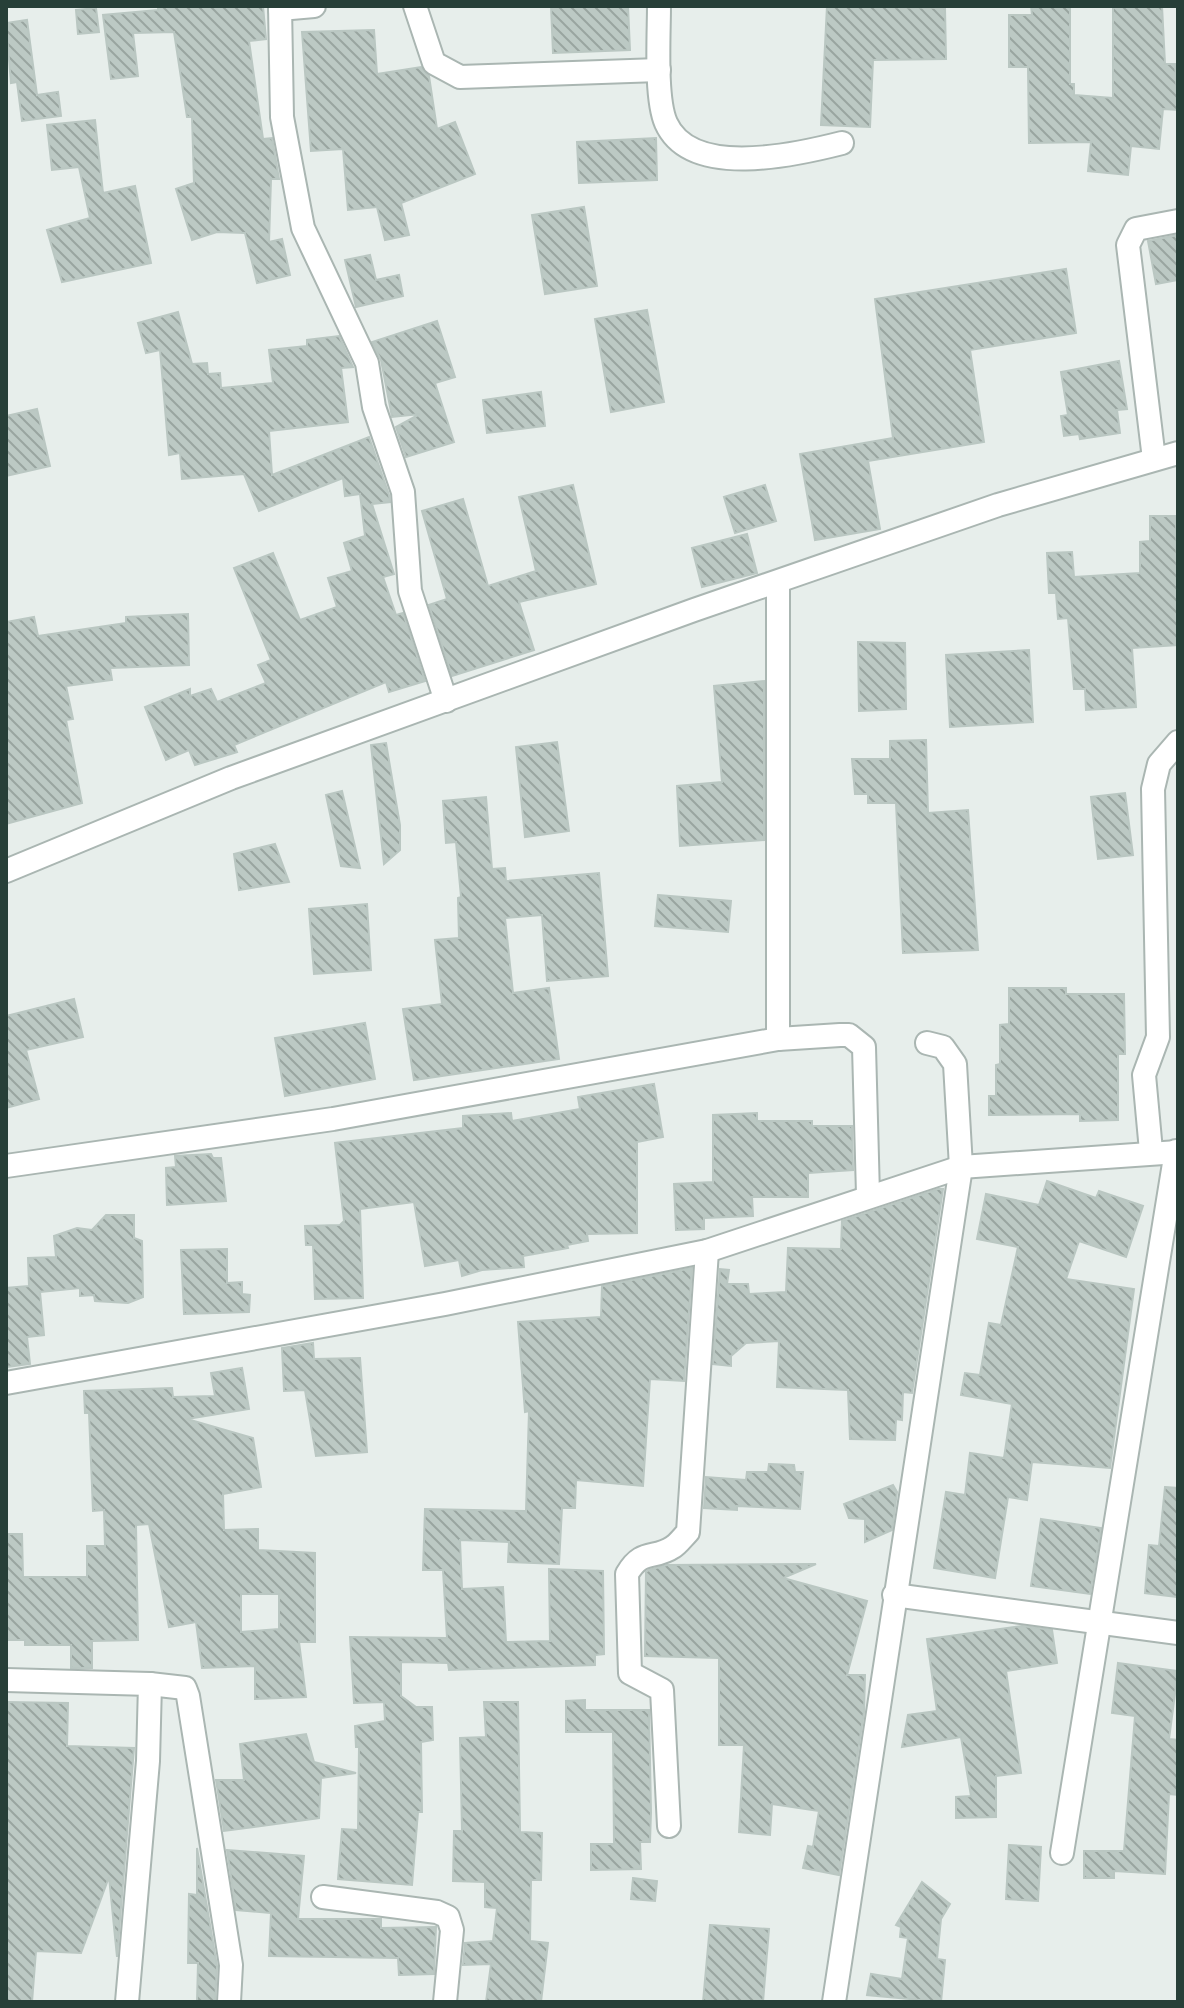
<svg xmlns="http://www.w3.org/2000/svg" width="1184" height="2008" font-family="Mulish,sans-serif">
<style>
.building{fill:url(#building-back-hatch);stroke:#bac7c2;stroke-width:2;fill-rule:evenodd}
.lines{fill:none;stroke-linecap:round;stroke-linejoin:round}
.street-casing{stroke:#aab6b2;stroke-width:26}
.street{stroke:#fff;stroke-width:22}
</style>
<defs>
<pattern id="building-back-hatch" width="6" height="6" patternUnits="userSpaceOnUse" patternTransform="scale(2)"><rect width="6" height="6" fill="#bcc9c4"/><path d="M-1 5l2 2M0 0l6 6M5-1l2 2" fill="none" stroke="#99a5a0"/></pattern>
</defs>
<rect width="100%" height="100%" fill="#e7eeeb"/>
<g class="building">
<path d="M158 6H263L266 39 249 41 263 139 272 138 279 179H271L269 242 282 239 290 275 257 283 245 233 217 232 192 240 176 189 194 183 192 117H187L174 32 133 33 138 76 111 79 103 15 158 10Z"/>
<path d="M551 6H628L630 50 553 53Z"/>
<path d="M827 6 945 8 946 59 873 60 870 127 821 125Z"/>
<path d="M1031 6H1070V84H1074V95L1113 98V6H1162L1165 64H1175L1178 110 1163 109 1159 149 1131 146 1128 175 1088 171 1091 142 1029 143 1028 67H1009V15H1032Z"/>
<path d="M96 8 99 32 78 34 76 10Z"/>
<path d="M27 20 37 95 58 92 61 116 22 121 17 82 11 83 6 23Z"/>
<path d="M374 30 377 74 421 67 429 76 437 129 455 122 475 174 401 203 409 235 385 240 377 207 348 210 343 149 311 151 302 32Z"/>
<path d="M95 120 103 193 135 186 151 263 62 282 47 230 90 218 79 167 52 170 47 125Z"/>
<path d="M656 138 657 180 579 183 577 142Z"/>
<path d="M584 207 597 286 545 294 532 215Z"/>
<path d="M1178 235V280L1156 284 1148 241Z"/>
<path d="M370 255 376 280 399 275 403 296 356 307 345 260Z"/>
<path d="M1066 269 1076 333 970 350 984 442 868 461 880 529 815 540 800 454 893 438 875 299Z"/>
<path d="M647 310 664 402 611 412 595 319Z"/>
<path d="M178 312 192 364 207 363 208 374 220 373 221 388 273 383 269 350 307 346V340L339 336 353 367 341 368 348 422 269 431 272 475 369 437 389 495 390 502 372 504 394 574 383 577 396 615 403 613 425 681 389 692 386 682 234 745 237 752 195 765 189 750 166 760 145 707 190 689V696L211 689 217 702 266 683 258 665 271 660 234 568 273 553 300 620 337 607 328 578 352 571 344 543 365 536 360 494 345 496 343 478 259 511 244 474 182 479 180 453 169 455 160 350 146 353 138 323Z"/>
<path d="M437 321 455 377 435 383 454 442 406 457 396 427 420 414 392 417 381 360 372 342Z"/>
<path d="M1119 361 1127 409 1117 410 1120 433 1080 439 1079 434 1064 436 1061 416 1068 415 1061 372Z"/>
<path d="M541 392 545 426 487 433 483 400Z"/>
<path d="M37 409 50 466 6 476V416Z"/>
<path d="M573 485 596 584 519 602 534 650 452 676 429 605 447 599 422 511 463 499 488 586 536 571 519 497Z"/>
<path d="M765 485 776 521 735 533 724 497Z"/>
<path d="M1150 516H1176L1178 645 1132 648 1136 707 1086 710 1085 689H1074L1068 618 1058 619 1056 593H1049L1047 553 1072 552 1074 577 1140 573V542L1150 541Z"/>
<path d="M747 534 757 573 702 587 692 548Z"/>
<path d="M188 614 189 665 110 668 112 680 66 686 73 719 66 720 82 803 6 824V622L34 617 38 636 126 623V617Z"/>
<path d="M858 642 905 643 906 709 859 711Z"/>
<path d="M1029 650 1033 722 950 727 946 655Z"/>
<path d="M764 681V840L680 846 677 786 722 782 714 686Z"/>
<path d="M926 740 928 813 968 810 978 950 903 953 896 803H868V794H855L852 759H890V741Z"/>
<path d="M557 742 569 831 525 837 516 747Z"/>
<path d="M386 743 400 825V850L384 864 371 745Z"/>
<path d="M342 791 360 868 341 866 326 795Z"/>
<path d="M1125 793 1133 855 1098 859 1091 797Z"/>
<path d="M486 797 492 869 505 868 506 881 599 873 608 976 547 981 542 915 505 918 513 993 549 988 559 1059 414 1080 403 1009 442 1004 435 940 459 938 458 898 461 897 456 842 446 843 443 801Z"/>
<path d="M275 844 289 882 239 890 234 854Z"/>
<path d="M658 895 731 901 728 932 655 926Z"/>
<path d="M367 904 371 970 314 974 309 909Z"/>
<path d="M1009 988H1066V994H1124L1125 1054H1118V1120L1080 1121V1114L989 1115V1096H996V1065L1000 1064V1025L1009 1024Z"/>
<path d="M74 999 83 1037 26 1050 39 1099 6 1108V1016Z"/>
<path d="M365 1023 375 1079 285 1096 275 1038Z"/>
<path d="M654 1084 663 1137 637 1142V1233L587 1234 588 1241 567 1245 568 1248 523 1256 524 1267 482 1270 462 1276 459 1260 425 1266 414 1202 360 1209 363 1298 315 1299 313 1245H306L305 1226 340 1225 344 1221 335 1143 463 1128V1116L511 1113 512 1121 580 1109 578 1097Z"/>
<path d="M757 1113V1121H812V1126H852L853 1170 808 1173V1197H752L753 1216 704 1218V1229L676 1230 674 1184 713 1182V1115Z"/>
<path d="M211 1154 213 1158H221L226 1201 167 1205 166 1168 176 1167 175 1156Z"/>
<path d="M1047 1181 1096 1198 1099 1191 1143 1206 1126 1257 1079 1241 1066 1279 1134 1289 1110 1468 1032 1462 1027 1500 1008 1497 995 1578 934 1568 946 1492 965 1495 970 1453 1004 1458 1012 1404 961 1395 965 1373 980 1375 989 1323 1001 1325 1018 1247 977 1239 986 1194 1039 1205Z"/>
<path d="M938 1189H943L912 1393 903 1392 902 1420 896 1419 895 1440 850 1439 848 1390 777 1387 779 1341 746 1343 731 1356V1366L713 1364 720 1269 729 1270 727 1284H748L749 1294 786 1292 788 1248 841 1249 842 1221Z"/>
<path d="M106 1215H134V1238L142 1241 143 1297 128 1303 95 1301 94 1295 80 1296V1288L40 1292 44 1335 27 1337 30 1364 6 1367V1288L29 1286 28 1258 56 1257 54 1236 77 1228 92 1230Z"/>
<path d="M227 1249V1283L242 1282V1294L250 1295 249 1312 184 1314 181 1250Z"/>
<path d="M692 1268 684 1381 650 1379 643 1486 576 1480 575 1508H562L559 1564 508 1562 509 1542 460 1540 462 1589 503 1587 506 1642 550 1641 549 1569 603 1571 604 1654 595 1655V1665L449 1670 448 1663 401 1662V1696L416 1707H432L433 1740 421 1742 422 1812H418L412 1885 338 1879 342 1829 358 1830 359 1747H356L355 1726 385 1721 384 1702 354 1703 350 1637 447 1638 443 1570H423L425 1509 526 1511 529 1411 525 1412 518 1322 601 1317 602 1286Z"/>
<path d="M313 1343 314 1359 360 1358 367 1452 316 1456 305 1390 284 1391 282 1348Z"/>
<path d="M242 1368 249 1409 187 1419 253 1438 261 1487 223 1494 224 1530 258 1529V1550L315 1553V1642H299L306 1697 255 1699V1666L202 1668 196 1622 169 1627 149 1524 136 1525 138 1640 92 1641V1668H71V1645H25V1640H6V1534H22L23 1577H87V1546H105L104 1510 93 1511 89 1413H85L84 1391 172 1388 173 1397 215 1396 211 1373ZM241 1594H279V1629L241 1632Z"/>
<path d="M769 1464 794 1465 795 1472H803L800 1509 737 1506V1510L704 1508 706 1477 746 1480 747 1472H768Z"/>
<path d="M893 1485 897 1492 892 1530 865 1542V1519L849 1518 844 1504Z"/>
<path d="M1165 1487 1178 1488V1597L1145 1593 1149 1545 1159 1546Z"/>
<path d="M1041 1519 1101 1528 1090 1594 1031 1586Z"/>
<path d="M816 1564 783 1578 867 1601 847 1675H865L864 1712 839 1875 803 1868 808 1846 813 1847 819 1811 772 1804 770 1835 739 1832 744 1745H719V1658L645 1656 646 1572 649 1570 667 1565Z"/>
<path d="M1022 1626 1052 1630 1057 1663 1006 1671 1021 1773 996 1776V1817L956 1818V1797L971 1796 961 1737 902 1747 908 1715 937 1711 927 1639Z"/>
<path d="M1118 1663 1178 1671 1169 1739 1178 1740V1795L1169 1794 1165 1874 1114 1871V1878H1084V1851H1124L1135 1716 1112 1713Z"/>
<path d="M585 1700V1710H649L651 1812 650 1842H640L641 1869 591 1870V1844H614L613 1732H566V1701Z"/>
<path d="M6 1702 68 1703 67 1746 134 1748 117 1957 109 1877 81 1953 36 1951 32 2002H6Z"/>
<path d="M484 1702H518L520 1832 542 1833 541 1880H531L530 1941 548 1943 541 2002H486L491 1964 463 1965 465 1943 493 1941 497 1908 485 1907V1882L453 1881 454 1831H462L460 1738 486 1737Z"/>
<path d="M306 1734 314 1762 356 1773 321 1778 319 1818 224 1831 216 1780H244L240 1744Z"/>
<path d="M1009 1845 1041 1847 1038 1901 1006 1899Z"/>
<path d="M197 1848 217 1966 215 2002H197L198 1963H188L189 1894 197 1895Z"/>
<path d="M227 1850 304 1856 298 1919H381V1928L436 1927 434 1974 399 1975 398 1958 269 1956 271 1913 236 1910Z"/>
<path d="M633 1878 657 1881 655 1901 631 1899Z"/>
<path d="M922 1882 950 1904 941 1919 937 1959 945 1960 941 2002 867 1995 871 1974 902 1979 908 1938 900 1937 901 1927 896 1925Z"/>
<path d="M710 1925 769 1929 763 2002H703Z"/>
</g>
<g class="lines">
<defs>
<g id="street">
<path d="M280 6 282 117 303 228 367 363 374 407 403 492 410 591 446 701"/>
<path d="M415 6 434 63 460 77 659 70"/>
<path d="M659 6C659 35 655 98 666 123 691 179 795 155 842 143"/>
<path d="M280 9 314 6"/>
<path d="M1154 459 1128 245 1136 229 1178 221"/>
<path d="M778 583V1039"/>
<path d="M6 871 231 778 694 610 998 505 1178 453"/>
<path d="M1151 1151 1144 1075 1158 1037 1153 789 1159 764 1178 742"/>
<path d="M6 1166 333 1119 778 1039 840 1035H849L864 1047 868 1195"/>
<path d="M6 1383 445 1304 707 1251 961 1167 1178 1152"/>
<path d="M894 1595 1178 1633"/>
<path d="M6 1680 150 1684 148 1761 127 2002"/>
<path d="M150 1684 185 1688 188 1696 231 1965 229 2002"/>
<path d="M669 1826 662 1690 630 1673 627 1574C642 1548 654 1560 673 1547 678 1544 683 1537 688 1532L707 1251"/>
<path d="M1062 1853 1176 1151"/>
<path d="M323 1897 437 1912 448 1917 452 1930 445 2002"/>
<path d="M834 2002 961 1167 955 1064 943 1047 927 1043"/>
</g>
</defs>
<use href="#street" class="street-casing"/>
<use href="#street" class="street"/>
</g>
<rect width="1184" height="2008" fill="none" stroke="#273f38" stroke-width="16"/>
</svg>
